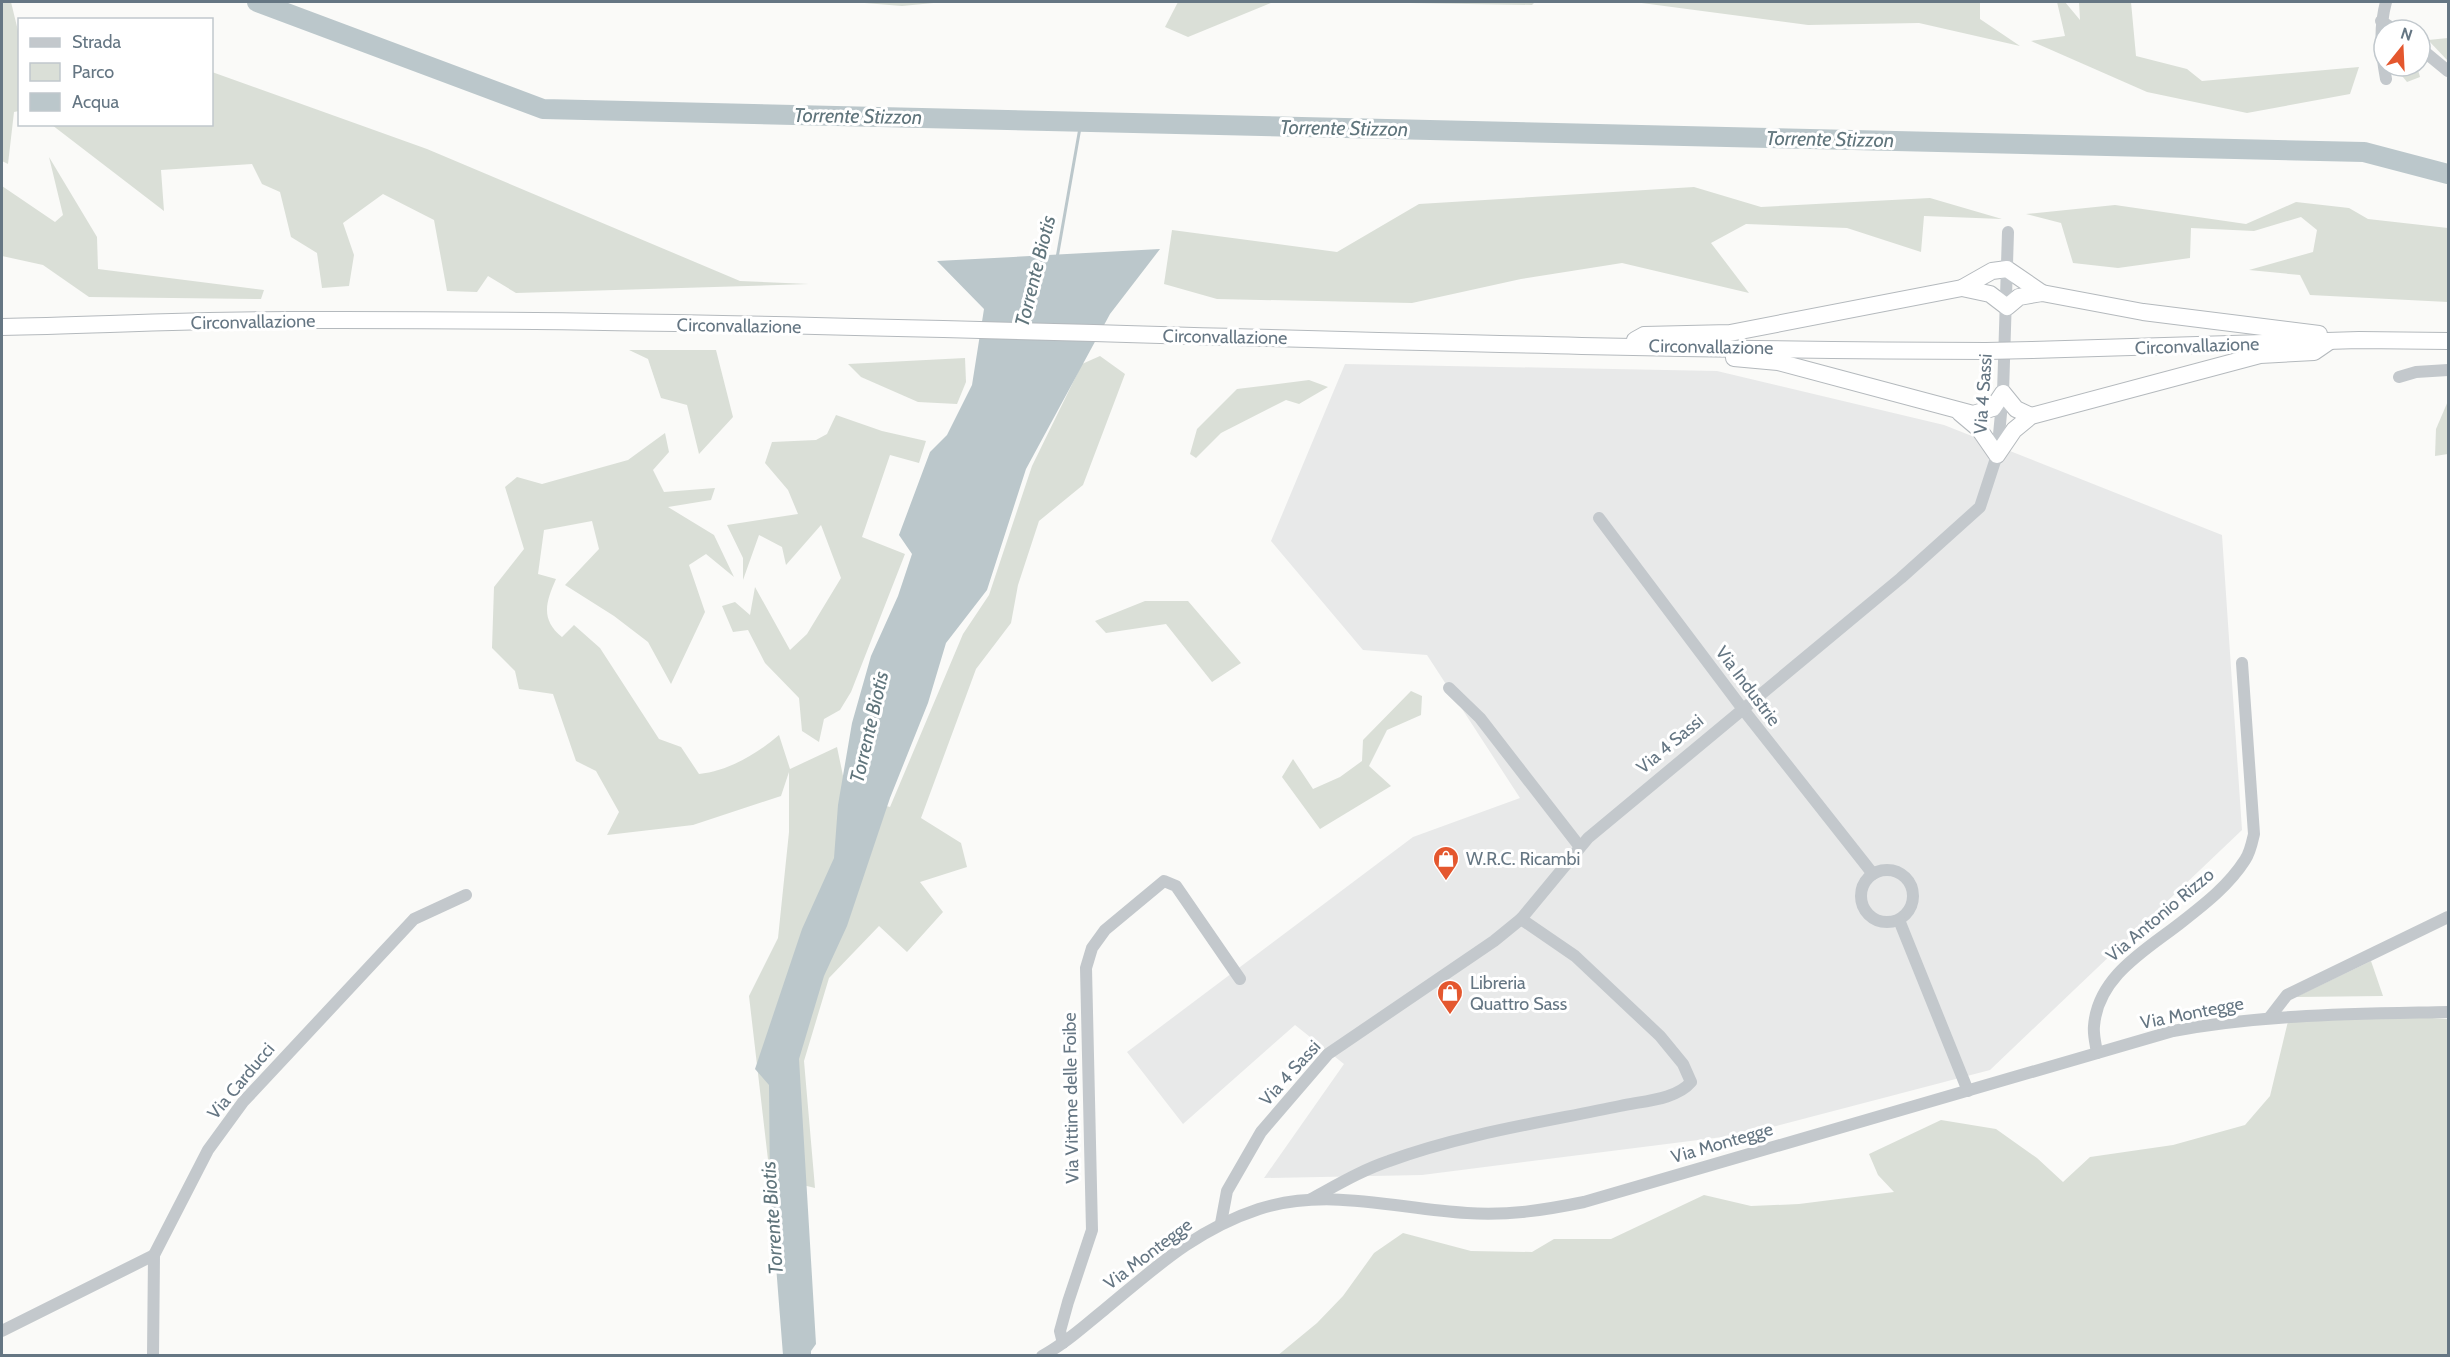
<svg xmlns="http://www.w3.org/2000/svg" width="2450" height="1357" font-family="Cabin,sans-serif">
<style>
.built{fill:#e8e9e9}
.green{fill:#dadfd7}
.water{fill:#bbc7cb}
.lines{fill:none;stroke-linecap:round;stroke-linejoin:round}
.stream{stroke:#bbc7cb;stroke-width:3}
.river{stroke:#bbc7cb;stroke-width:20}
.highway-casing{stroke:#b4b9bd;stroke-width:18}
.minor{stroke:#c3c8cc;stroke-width:12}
.highway{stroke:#fff;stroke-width:16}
.highway-bridge-casing{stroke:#b4b9bd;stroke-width:18;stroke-linecap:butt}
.highway-bridge{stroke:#fff;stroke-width:16}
.labels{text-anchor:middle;stroke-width:6;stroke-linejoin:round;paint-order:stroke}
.street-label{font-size:18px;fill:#657683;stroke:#fff}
.poi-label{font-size:18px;fill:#657683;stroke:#fff;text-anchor:start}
.water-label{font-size:20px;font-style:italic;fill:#60757c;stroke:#fff}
</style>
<rect width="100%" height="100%" fill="#fafaf8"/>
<path class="built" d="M1345 364 1717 371 1944 425 2222 535 2242 830 1990 1070 1746 1134 1422 1175 1264 1178 1344 1064 1295 1025 1183 1124 1127 1052 1413 837 1520 798 1427 655 1363 650 1271 541Z"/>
<g class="green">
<path d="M2 2H11L19 35V111L14 112 8 164 2 161Z"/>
<path d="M852 2H944L902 6Z"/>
<path d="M1178 2H1273L1188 37 1165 27Z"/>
<path d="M1351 2H1535L1532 5Z"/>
<path d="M1634 2H1980V19L2020 46 1919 23 1808 25Z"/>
<path d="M2057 2H2065L2080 20 2079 2H2131L2136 56 2187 69 2202 81 2359 67 2350 94 2247 113 2147 92 2031 41 2065 36Z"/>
<path d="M2448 38V61L2428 40Z"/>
<path d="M2394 66H2417L2420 77 2407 82Z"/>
<path d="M212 72 427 149 740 281 809 284 516 293 488 276 477 292 447 291 434 220 383 194 343 223 354 255 349 286 322 288 317 253 291 237 280 192 262 184 252 164 161 170 164 211 52 125 212 124Z"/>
<path d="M49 157 97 237 98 269 264 290 261 299 89 297 43 265 2 256V186L55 222 63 215Z"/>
<path d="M1694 187 1761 207 1930 198 2002 219 1924 216 1921 252 1847 228 1746 224 1711 243 1749 293 1622 263 1521 279 1412 303 1217 299 1164 284 1172 230 1337 252 1419 204Z"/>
<path d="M2296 202 2349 208 2368 219 2448 228V302L2310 295 2300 275 2249 270 2313 252 2317 230 2301 217 2254 231 2191 228 2190 258 2118 268 2073 263 2061 223 2026 214 2115 205 2246 224Z"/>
<path d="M629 350H716L733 417 699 454 687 405 661 398 648 359Z"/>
<path d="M1100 356 1125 374 1083 485 1039 521 1018 585 1011 623 976 669 921 818 961 843 967 867 920 882 943 912 907 952 879 926 829 978 804 1061 815 1188 770 1177 749 996 778 938 789 832V772L781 796 693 825 607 835 619 812 596 771 576 761 553 694 519 689 515 671 492 648 494 587 524 549 505 487 517 477 542 484 628 460 665 433 669 452 653 470 664 492 715 488 711 500 668 507 714 535 734 577 706 554 689 565 705 612 671 684 648 642 614 616 565 585 599 549 592 521 544 530 538 574 556 579C546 602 540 619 562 637L574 625 600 648 659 739 681 747 699 774C728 771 757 754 779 735L790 769 837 747 847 795 890 807 963 634 989 595 1032 466 1082 364Z"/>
<path d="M965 358 966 382 957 404 918 402 861 377 848 364Z"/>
<path d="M1309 380 1328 387 1299 404 1286 400 1221 433 1196 458 1190 454 1197 429 1237 389Z"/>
<path d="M2448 401V454L2435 456 2436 429Z"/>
<path d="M836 415 882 431 926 441 919 463 890 455 862 537 905 554 851 692 840 710 824 719 819 742 802 731 799 698 765 663 748 630 733 632 722 606 735 602 750 615 755 587 790 650 807 634 841 578 821 525 786 565 782 547 759 535 743 580V558L727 525 798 514 788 490 765 463 772 442 816 440 827 434Z"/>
<path d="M1145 601H1188L1241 663 1212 682 1166 624 1106 633 1095 621Z"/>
<path d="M1411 691 1422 696 1421 715 1387 730 1369 766 1391 786 1320 829 1282 777 1293 759 1313 789 1340 777 1362 761 1363 740Z"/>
<path d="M2371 961 2383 996 2296 997Z"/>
<path d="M2369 1014 2448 1019V1355L1277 1356 1317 1323 1343 1296 1374 1253 1403 1233 1471 1251 1532 1252 1554 1239H1611L1704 1195 1751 1206 1799 1204 1894 1192 1878 1175 1869 1154 1941 1120 1996 1129 2037 1158 2063 1182 2090 1157 2173 1145 2245 1125 2270 1096 2289 1017Z"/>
</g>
<path class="water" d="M1160 249 1110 314 1026 469 987 590 946 643 928 703 890 798 847 926 824 976 799 1059 816 1344 811 1351V1355H783L770 1189 769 1085 755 1069 802 929 834 858 838 805 852 723 871 656 898 596 912 554 899 535 930 452 947 435 972 385 984 309 937 261Z"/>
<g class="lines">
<path class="stream" d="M1057 258 1081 122"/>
<path class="river" d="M257 2 543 109 2364 152 2448 174"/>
<defs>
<g id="highway">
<path d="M1962 288 1990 294 2007 307 2019 297 2042 293 2143 312 2319 334"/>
<path d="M2 327C98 325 194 320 291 320 856 318 1421 350 1986 351"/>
<path d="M1635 340 1644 335 1730 333 1962 288 1992 271 2007 269 2042 293"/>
<path d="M2032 350 2359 340 2448 341"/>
<path d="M1734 358 1778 362 1973 414 1993 408 2003 393 2016 409 2031 416"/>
<path d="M1960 413 1979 429 1997 455 2014 430 2031 416 2260 355 2314 352 2330 341"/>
</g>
</defs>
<use href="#highway" class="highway-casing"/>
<g class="minor">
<path d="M2381 21 2395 30"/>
<path d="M2420 48 2448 71"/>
<path d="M2386 79C2381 52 2379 28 2386 2"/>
<path d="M2399 377 2416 372 2448 370"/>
<path d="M1599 518 1742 708 1873 874"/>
<path d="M1449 688 1480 718 1580 847"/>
<circle cx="1887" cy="896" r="26"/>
<path d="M1899 920 1968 1091"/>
<path d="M2270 1017 2287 995 2448 917"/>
<path d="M2097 1053C2096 1045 2093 1035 2094 1026 2098 975 2148 949 2183 921 2206 903 2229 885 2245 860 2250 853 2252 843 2254 834L2242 663"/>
<path d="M1311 1199C1337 1185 1362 1170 1389 1161 1462 1134 1544 1122 1620 1106 1642 1101 1676 1100 1691 1082L1683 1064 1660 1036 1575 956 1521 919"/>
<path d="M1221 1223 1227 1191 1261 1132 1328 1054 1494 941 1521 919 1588 838 1901 578 1980 507 1997 455 2003 393 2008 232"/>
<path d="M2 1331 154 1255"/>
<path d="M1063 1343 1060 1331 1068 1302 1092 1230 1086 968 1092 948 1105 930 1164 881 1176 886 1240 979"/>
<path d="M153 1356 154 1255 208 1150 243 1102 414 919 466 895"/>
<path d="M1042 1356C1065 1344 1084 1326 1104 1310 1155 1268 1195 1230 1259 1209 1328 1187 1398 1209 1467 1213 1507 1216 1545 1210 1584 1202L2173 1031C2264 1014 2356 1014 2448 1012"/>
</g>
<use href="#highway" class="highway"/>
<defs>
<path id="highway-bridge" d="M1986 351 2032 350"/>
</defs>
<use href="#highway-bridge" class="highway-bridge-casing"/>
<use href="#highway-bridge" class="highway-bridge"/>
</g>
<defs>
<symbol id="shop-pin" viewBox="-11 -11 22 30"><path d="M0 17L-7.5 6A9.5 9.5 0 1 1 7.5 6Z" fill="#e4572e" stroke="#fff"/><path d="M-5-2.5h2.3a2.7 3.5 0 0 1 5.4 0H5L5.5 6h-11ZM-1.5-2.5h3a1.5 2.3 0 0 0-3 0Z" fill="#fff"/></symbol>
</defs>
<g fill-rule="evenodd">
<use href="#shop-pin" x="1431" y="844" width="30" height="40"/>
<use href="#shop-pin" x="1435" y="978" width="30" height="40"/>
</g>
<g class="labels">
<g class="street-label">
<text transform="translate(253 322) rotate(-1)" y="6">Circonvallazione</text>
<text transform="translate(739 326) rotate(1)" y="6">Circonvallazione</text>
<text transform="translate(1225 337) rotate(1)" y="6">Circonvallazione</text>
<text transform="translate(2197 346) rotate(-2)" y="6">Circonvallazione</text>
<text transform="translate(1711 347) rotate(1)" y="6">Circonvallazione</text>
<text transform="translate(1983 394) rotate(-86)" y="6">Via 4 Sassi</text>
<text transform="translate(1748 686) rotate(53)" y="6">Via Industrie</text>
<text transform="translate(1670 744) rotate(-40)" y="6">Via 4 Sassi</text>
<text transform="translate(2160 915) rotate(-40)" y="6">Via Antonio Rizzo</text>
<text transform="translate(2192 1013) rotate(-11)" y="6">Via Montegge</text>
<text transform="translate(1290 1073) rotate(-48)" y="6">Via 4 Sassi</text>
<text transform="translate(241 1081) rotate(-50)" y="6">Via Carducci</text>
<text transform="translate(1071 1098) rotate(-91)" y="6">Via Vittime delle Foibe</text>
<text transform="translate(1722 1143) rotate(-16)" y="6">Via Montegge</text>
<text transform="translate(1148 1254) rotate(-37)" y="6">Via Montegge</text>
</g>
<g class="poi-label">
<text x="1466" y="865">W.R.C. Ricambi</text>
<text x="1470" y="989">Libreria<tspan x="1470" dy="21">Quattro Sass</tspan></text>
</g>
<g class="water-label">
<text transform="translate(858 116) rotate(1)" y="7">Torrente Stizzon</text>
<text transform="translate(1344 128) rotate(1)" y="7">Torrente Stizzon</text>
<text transform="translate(1830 139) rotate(1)" y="7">Torrente Stizzon</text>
<text transform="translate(1035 271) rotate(-76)" y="7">Torrente Biotis</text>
<text transform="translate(869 727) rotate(-77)" y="7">Torrente Biotis</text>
<text transform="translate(772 1218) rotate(-94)" y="7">Torrente Biotis</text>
</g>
</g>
<rect width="2450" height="1357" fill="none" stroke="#657683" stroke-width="6"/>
<rect x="18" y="18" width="195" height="108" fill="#ffffff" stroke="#c1c8cd" stroke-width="1.5"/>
<rect x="30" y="38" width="30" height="9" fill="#c3c8cc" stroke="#c1c8cd" stroke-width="1.5"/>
<text x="72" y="48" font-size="18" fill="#657683">Strada</text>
<rect x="30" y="63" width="30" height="18" fill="#dadfd7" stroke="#c1c8cd" stroke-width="1.5"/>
<text x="72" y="78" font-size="18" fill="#657683">Parco</text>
<rect x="30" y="93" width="30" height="18" fill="#bbc7cb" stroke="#c1c8cd" stroke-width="1.5"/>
<text x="72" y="108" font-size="18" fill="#657683">Acqua</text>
<g transform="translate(2402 48) rotate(18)"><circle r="28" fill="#ffffff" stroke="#c1c8cd" stroke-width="1.5"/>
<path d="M0-4.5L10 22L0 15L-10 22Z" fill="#e4572e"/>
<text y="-9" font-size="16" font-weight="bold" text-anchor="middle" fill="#657683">N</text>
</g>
</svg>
